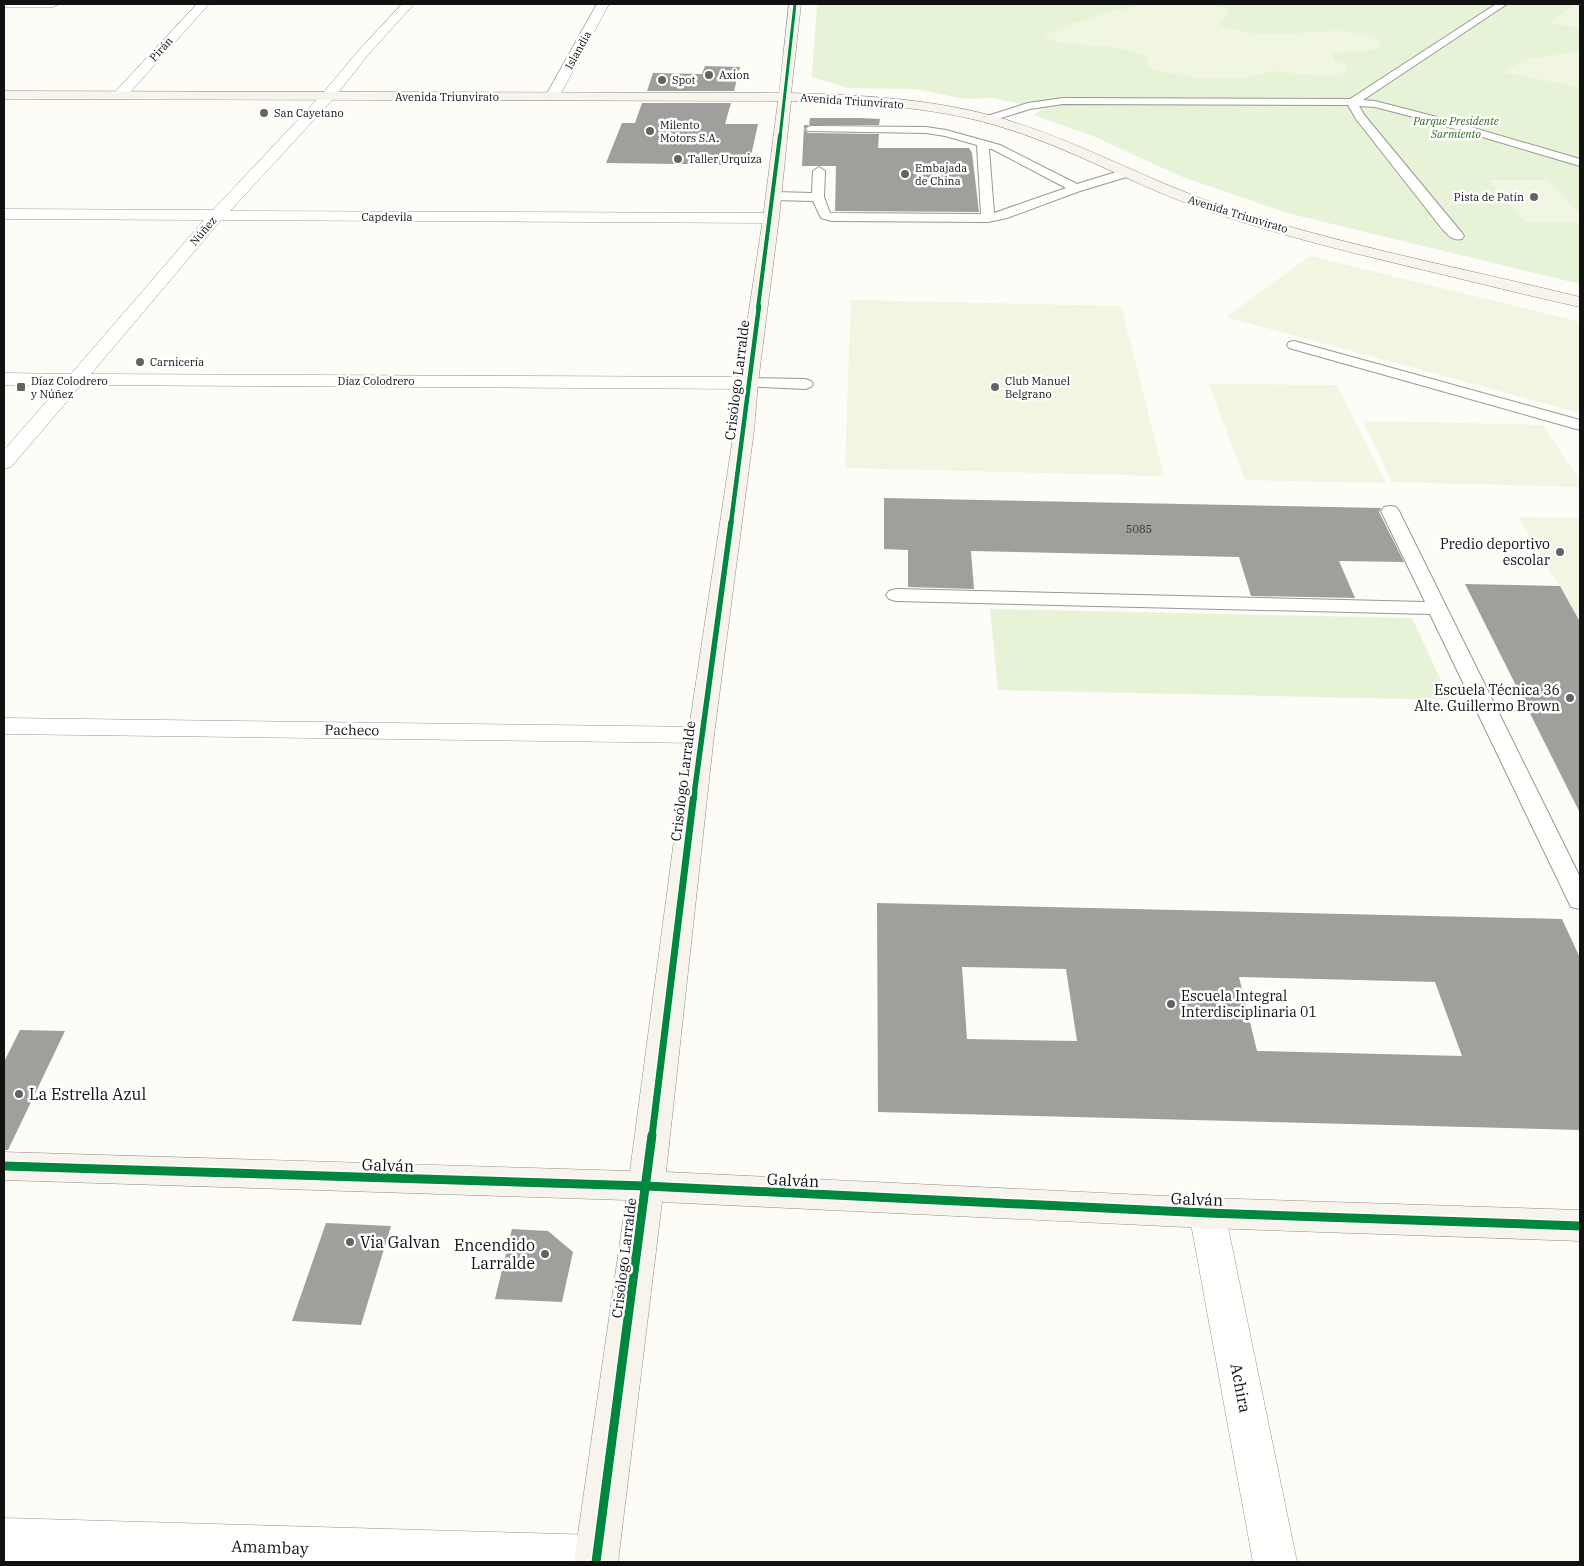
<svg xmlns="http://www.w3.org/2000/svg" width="1584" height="1566" font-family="'IBM Plex Serif',serif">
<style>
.green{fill:#e7f3d7}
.pitch{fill:#f0f6e1}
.building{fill:#a19f9c;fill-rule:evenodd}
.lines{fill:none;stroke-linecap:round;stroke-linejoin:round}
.lane-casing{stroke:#979795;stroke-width:2}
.street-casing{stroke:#979795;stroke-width:1}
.secondary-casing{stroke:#8e8d8b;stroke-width:1}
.lane{fill:#fffffe;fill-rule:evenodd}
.street{fill:#fffffe;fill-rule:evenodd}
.secondary{fill:#f6f4eb;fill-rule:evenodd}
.cycleway-far5-casing{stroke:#fff;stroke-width:4.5}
.cycleway-far4-casing{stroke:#fff;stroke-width:5.5}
.cycleway-far3-casing{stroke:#fff;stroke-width:7}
.cycleway-far2-casing{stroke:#fff;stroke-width:8}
.cycleway-far1-casing{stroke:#fff;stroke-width:10}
.cycleway-casing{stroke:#fff;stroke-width:12}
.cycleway-far5{stroke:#00873e;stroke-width:3}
.cycleway-far4{stroke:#00873e;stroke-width:4}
.cycleway-far3{stroke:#00873e;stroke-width:4.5}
.cycleway-far2{stroke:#00873e;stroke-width:5.5}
.cycleway-far1{stroke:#00873e;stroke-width:7}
.cycleway{stroke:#00873e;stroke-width:9}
.poi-dot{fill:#646362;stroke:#fff;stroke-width:2}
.labels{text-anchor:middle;stroke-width:5;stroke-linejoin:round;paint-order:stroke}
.far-street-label{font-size:11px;fill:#111;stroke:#fff}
.far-poi-label{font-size:11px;fill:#111;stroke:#fff;text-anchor:start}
.far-park-label{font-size:11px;font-style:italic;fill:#2f6b1f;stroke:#fff}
.number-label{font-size:11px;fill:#353434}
.street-label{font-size:14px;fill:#111;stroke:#fff}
.poi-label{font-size:14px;fill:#111;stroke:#fff;text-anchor:end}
.near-poi-label{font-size:16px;fill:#111;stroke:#fff;text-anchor:start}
.near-street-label{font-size:16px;fill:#111;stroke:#fff}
</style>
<rect width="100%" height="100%" fill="#fdfcf7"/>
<g class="green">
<path d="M817 4H1580V284L1287 213 1180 176 1093 136 1033 115 1043 109 993 98 966 99 915 89 848 88 812 77Z"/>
<path d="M990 609 1412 618 1450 700 998 690Z"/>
</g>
<g class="pitch">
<path d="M1157 4H1203L1228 9V15L1220 20 1219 25C1235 30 1252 34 1268 34 1307 36 1346 22 1381 42L1378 48 1360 52 1336 53 1332 55 1335 61 1348 66 1345 74 1329 77 1273 71 1244 78 1201 79 1155 70 1148 65 1147 57C1115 41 1079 49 1046 39L1045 36C1077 19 1122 7 1157 4Z"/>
<path d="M1574 5 1580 6V28L1549 23Z"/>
<path d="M1580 51V87L1502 72 1525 60Z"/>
<path d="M1488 180H1548L1580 214V223L1526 222Z"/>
<path d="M1310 256 1580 322V413L1226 317Z"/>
<path d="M851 300 1121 306 1164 476 845 468Z"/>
<path d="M1209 384 1337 385 1386 483 1245 480Z"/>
<path d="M1363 421 1543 425 1580 481V487L1392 482Z"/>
<path d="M1518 517 1580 518V622Z"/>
</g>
<g class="building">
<path d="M705 66 740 67 734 91H647L653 73 702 74Z"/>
<path d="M642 103H731L725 124H758L749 165 606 163 622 123H635Z"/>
<path d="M810 118H860L880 119 879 125H809Z"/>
<path d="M804 125H809L804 129 808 133 879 134 878 148H969L972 153 979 212 835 211 836 166H802Z"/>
<path d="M884 498 1381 508 1379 512 1404 562 1339 561 1355 598 1251 596 1239 557 971 551 974 589 908 587V550L884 549Z"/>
<path d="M1465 584 1560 586 1580 622V813Z"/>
<path d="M877 903 1562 919 1580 958V1130L878 1112ZM962 967 1066 969 1077 1041 967 1039ZM1239 977 1435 982 1462 1056 1257 1051Z"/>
<path d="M20 1030 65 1031 8 1150H4V1062Z"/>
<path d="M326 1223 391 1226 361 1325 292 1321Z"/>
<path d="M512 1229 548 1231 573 1252 562 1302 495 1299Z"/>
</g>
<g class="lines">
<defs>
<g id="lane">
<path d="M1496 4H1507L1363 100 1375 101 1433 116 1580 159V166L1425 120 1375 107 1359 106 1365 116 1462 233 1464 236 1462 239C1453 241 1449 236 1443 230L1356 119 1348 105 1063 104 1030 109 988 122 982 119 984 117 1028 103 1063 98 1350 99Z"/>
<path d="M812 126 926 127 946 130 1000 145 1077 184 1126 169 1132 173 1130 176 1080 191 1007 218 988 222 832 221 821 218 813 201 774 200 768 196 774 192 812 193 813 171 819 167 825 171 824 197 830 213 981 214 977 145 945 136 926 133 808 131 806 129 808 127ZM989 149H992L1066 188 994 213Z"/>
<path d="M1294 341 1580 420V430L1289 348 1287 345 1289 342Z"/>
<path d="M748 378 805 379 811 381 813 384 811 387 805 389 742 386 740 383 742 380Z"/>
<path d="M1390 506 1396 507 1399 511 1580 877V909L1571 907 1568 901 1430 614 896 601 889 599 886 595 889 591 896 589 1425 602 1381 511 1384 507Z"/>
</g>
<g id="street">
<path d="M4 4H59L53 7H4Z"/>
<path d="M197 4H209L125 98H115L113 95 115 92Z"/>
<path d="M402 4H414L367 56 333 99 230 211 771 213 777 215 779 218 777 221 771 223 221 220 91 374 748 377 755 379 758 383 755 387 748 389 81 385 11 467 4 469V450L61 385H4V373L71 374 204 220 4 219V209L213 210 323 93 359 50Z"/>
<path d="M597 4H609L559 97 557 100H547L545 97Z"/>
<path d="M4 718 701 727 710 729 714 735 710 741 701 743 4 734Z"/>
<path d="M1207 1198 1220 1202 1225 1213 1297 1562H1253L1189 1213 1194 1202Z"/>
<path d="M4 1518 597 1535 612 1542 619 1557 617 1562H59L4 1561Z"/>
</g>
<path id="secondary" d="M789 4H801L791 93C864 95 938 99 1007 120 1082 143 1151 182 1225 207 1341 245 1462 268 1580 297V307C1529 296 1479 283 1428 271 1357 254 1286 237 1217 214 1141 190 1072 147 995 125 929 106 859 103 791 101L779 218 758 383 754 430 714 735 666 1172 1207 1198 1580 1210V1241L1207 1228 662 1202 618 1562H574L626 1200 4 1180V1152L630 1171 688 735 734 430 738 383 763 218 778 101 4 99V91L779 93Z"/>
</defs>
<use href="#lane" class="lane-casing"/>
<use href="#street" class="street-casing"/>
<use href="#secondary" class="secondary-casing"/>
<use href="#lane" class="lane"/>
<use href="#street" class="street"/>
<use href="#secondary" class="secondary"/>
<defs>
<path id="cycleway-far5" d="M780 137 795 4"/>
<path id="cycleway-far4" d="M758 308 780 135"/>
<path id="cycleway-far3" d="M731 523 759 306"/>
<path id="cycleway-far2" d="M694 795 731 522"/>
<path id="cycleway-far1" d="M652 1136 694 793"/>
<g id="cycleway">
<path d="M4 1166 646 1186 1207 1213 1580 1226"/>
<path d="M596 1562 652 1135"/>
</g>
</defs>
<use href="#cycleway-far5" class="cycleway-far5-casing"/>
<use href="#cycleway-far4" class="cycleway-far4-casing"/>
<use href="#cycleway-far3" class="cycleway-far3-casing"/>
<use href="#cycleway-far2" class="cycleway-far2-casing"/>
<use href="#cycleway-far1" class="cycleway-far1-casing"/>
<use href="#cycleway" class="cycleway-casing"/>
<use href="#cycleway-far5" class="cycleway-far5"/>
<use href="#cycleway-far4" class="cycleway-far4"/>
<use href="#cycleway-far3" class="cycleway-far3"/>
<use href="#cycleway-far2" class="cycleway-far2"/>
<use href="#cycleway-far1" class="cycleway-far1"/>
<use href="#cycleway" class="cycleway"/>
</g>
<g class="poi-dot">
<circle cx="709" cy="75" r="5"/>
<circle cx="662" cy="80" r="5"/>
<circle cx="264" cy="113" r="5"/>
<circle cx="650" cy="131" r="5"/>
<circle cx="678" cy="159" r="5"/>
<circle cx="905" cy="174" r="5"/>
<circle cx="1534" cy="197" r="5"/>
<circle cx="140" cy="362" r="5"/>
<rect x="16" y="382" width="10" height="10" rx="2.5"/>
<circle cx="995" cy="387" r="5"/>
<circle cx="1560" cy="552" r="5"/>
<circle cx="1570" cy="698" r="5"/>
<circle cx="1171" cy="1004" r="5"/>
<circle cx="19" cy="1094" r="5"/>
<circle cx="350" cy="1242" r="5"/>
<circle cx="545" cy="1254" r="5"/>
</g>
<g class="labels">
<g class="far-street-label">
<text transform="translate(161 49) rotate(-48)" y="4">Pirán</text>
<text transform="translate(578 50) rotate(-61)" y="4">Islandia</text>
<text x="447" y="101">Avenida Triunvirato</text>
<text transform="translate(852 101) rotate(4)" y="4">Avenida Triunvirato</text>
<text transform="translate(1238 214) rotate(17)" y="4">Avenida Triunvirato</text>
<text x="387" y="221">Capdevila</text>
<text transform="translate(203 231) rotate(-49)" y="4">Núñez</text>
<text x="376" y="385">Díaz Colodrero</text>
</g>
<g class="far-poi-label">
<text x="719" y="79">Axion</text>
<text x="672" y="84">Spot</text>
<text x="274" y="117">San Cayetano</text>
<text x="660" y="129">Milento<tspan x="660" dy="13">Motors S.A.</tspan></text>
<text x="688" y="163">Taller Urquiza</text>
<text x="915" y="172">Embajada<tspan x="915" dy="13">de China</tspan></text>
<text x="1524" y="201" text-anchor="end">Pista de Patín</text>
<text x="150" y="366">Carnicería</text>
<text x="31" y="385">Díaz Colodrero<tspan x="31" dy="13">y Núñez</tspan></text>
<text x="1005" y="385">Club Manuel<tspan x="1005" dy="13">Belgrano</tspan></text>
</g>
<g class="far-park-label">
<text x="1456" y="125">Parque Presidente<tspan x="1456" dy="13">Sarmiento</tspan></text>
</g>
<g class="number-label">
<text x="1139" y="533">5085</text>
</g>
<g class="street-label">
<text transform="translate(737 380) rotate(-83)" y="5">Crisólogo Larralde</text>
<text transform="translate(352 730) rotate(1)" y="5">Pacheco</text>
<text transform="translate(683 781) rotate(-83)" y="5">Crisólogo Larralde</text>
<text transform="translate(624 1258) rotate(-83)" y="5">Crisólogo Larralde</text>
</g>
<g class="poi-label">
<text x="1550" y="549">Predio deportivo<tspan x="1550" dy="16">escolar</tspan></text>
<text x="1560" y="695">Escuela Técnica 36<tspan x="1560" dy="16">Alte. Guillermo Brown</tspan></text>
<text x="1181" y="1001" text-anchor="start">Escuela Integral<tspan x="1181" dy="16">Interdisciplinaria 01</tspan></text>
</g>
<g class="near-poi-label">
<text x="29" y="1100">La Estrella Azul</text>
<text x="360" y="1248">Via Galvan</text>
<text x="535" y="1251" text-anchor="end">Encendido<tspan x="535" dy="18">Larralde</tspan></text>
</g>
<g class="near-street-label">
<text transform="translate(388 1165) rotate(2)" y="6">Galván</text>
<text transform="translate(793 1180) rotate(3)" y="6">Galván</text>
<text transform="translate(1197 1199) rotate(2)" y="6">Galván</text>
<text transform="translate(1241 1388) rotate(79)" y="6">Achira</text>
<text transform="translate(270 1547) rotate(2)" y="6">Amambay</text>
</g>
</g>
<rect width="1584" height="1566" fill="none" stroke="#111111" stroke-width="10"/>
</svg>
